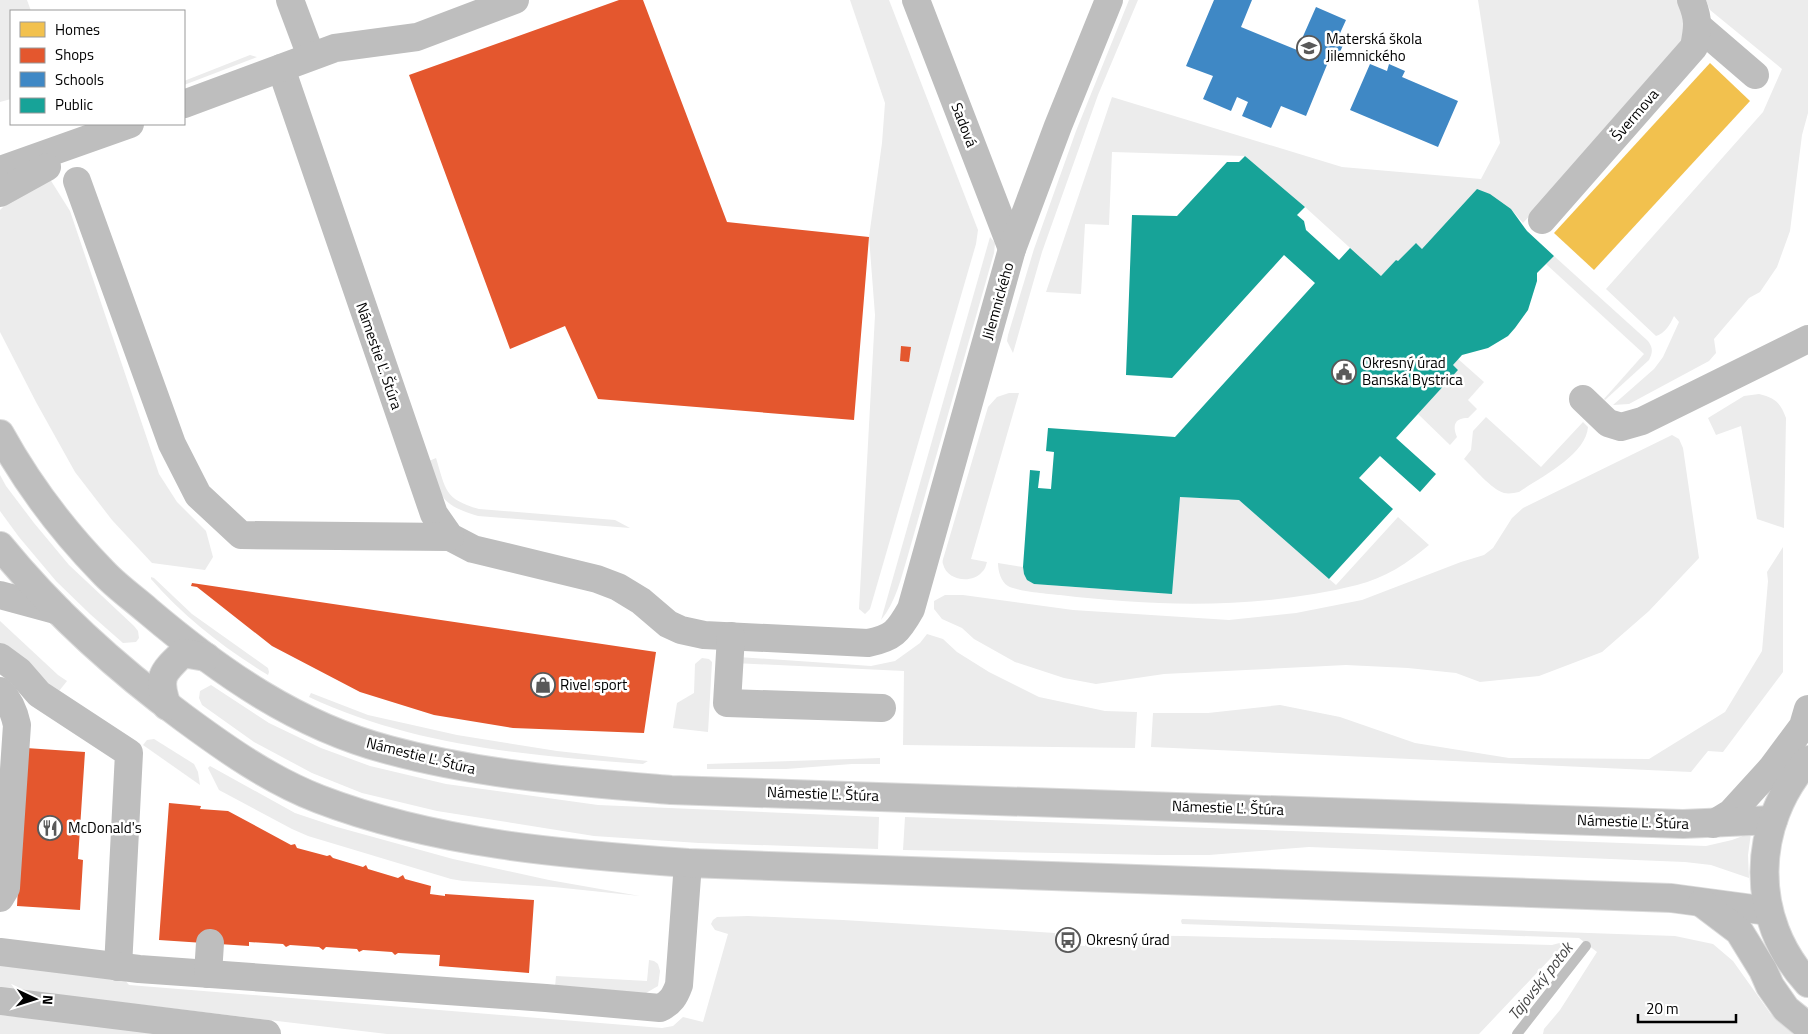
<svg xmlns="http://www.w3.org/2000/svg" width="1808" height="1034" font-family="'Titillium Web',sans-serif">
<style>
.green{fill:#ececec}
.homes{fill:#f2c14e}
.shops{fill:#e4572e}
.schools{fill:#3f88c5}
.public{fill:#17a398}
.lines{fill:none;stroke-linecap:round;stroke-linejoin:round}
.stream{stroke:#bfbfbf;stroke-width:10}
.major-casing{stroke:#dbdbdb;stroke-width:30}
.minor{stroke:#bebebe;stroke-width:28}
.major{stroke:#bebebe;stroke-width:28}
.labels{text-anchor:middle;stroke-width:5;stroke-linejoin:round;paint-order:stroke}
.poi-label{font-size:15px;fill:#000;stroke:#fff;text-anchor:start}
.street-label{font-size:15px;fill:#000;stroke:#fff}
.water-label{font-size:16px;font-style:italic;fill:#444;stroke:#fff}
</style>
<rect width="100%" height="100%" fill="#fff"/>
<g class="green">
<path d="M0 0H27L31 11H11V99L0 102Z"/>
<path d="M850 0H889L978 230 976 244 870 609 865 614 859 609 875 315 869 237 882 143 885 103Z"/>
<path d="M1129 0H1138L1098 95 1042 252 1013 353 1007 341 1008 335 1034 249 1076 131Z"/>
<path d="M1478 0H1679L1690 27 1681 47 1523 223 1511 209 1422 249 1416 243 1398 261 1396 260 1381 276 1305 207 1245 156 1112 152 1109 225 1085 224 1081 294 1046 292 1112 97 1342 167 1481 179 1500 143Z"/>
<path d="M1706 0H1808V113L1802 135 1790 231 1777 267 1760 292 1749 298 1714 339 1716 353 1709 361 1629 404 1613 405 1654 369 1663 357 1679 322 1674 316C1670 325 1665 333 1656 336L1606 289 1763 112 1782 69 1710 10Z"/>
<path d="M250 55 257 57 184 85V81Z"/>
<path d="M48 176 70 211 159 474 177 502 206 531 213 557 205 570 152 563 112 520 75 472 36 402 0 332V210L21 190Z"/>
<path d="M990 237 995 243 994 253 908 555C901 578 896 602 881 620Z"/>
<path d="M1554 256 1648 341C1653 348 1653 352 1649 360L1605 400 1604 399 1644 354 1546 264Z"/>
<path d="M1458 359 1484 382 1468 400 1477 409 1468 418C1455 418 1452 425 1457 437L1450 445 1418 414 1458 370 1453 365Z"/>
<path d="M1009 393H1019L971 559 987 562C986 565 985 570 982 572 972 584 947 581 943 564 942 562 943 559 944 556L988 407 997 397Z"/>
<path d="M1759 394C1775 398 1780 402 1786 418L1784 528 1757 519 1741 426 1716 435 1708 418 1744 396Z"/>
<path d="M1486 417 1541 467 1583 422 1588 427C1586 455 1541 477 1519 492 1514 493 1509 494 1504 493 1491 489 1474 468 1464 459L1471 450 1473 431Z"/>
<path d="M1672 435 1679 439 1683 448 1699 558 1649 611 1602 652 1539 676 1480 682 1456 673 1408 668 1346 665 1164 674 1096 684 1064 678 1015 662 974 639 962 628 942 619 934 609V601L945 595H963L1073 610 1229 620 1296 613 1362 600 1461 562 1484 555 1493 548 1512 518 1523 508Z"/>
<path d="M436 458C446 490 444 499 479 509L615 520 630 528 478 516C439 504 441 497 429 461Z"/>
<path d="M0 475 6 486 34 523 69 565 134 626 138 631 139 638 136 642 123 643 90 614 56 581 19 537 0 511Z"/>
<path d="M1180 497 1239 500 1336 585 1398 517 1429 545C1408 563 1385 578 1357 585 1261 609 1159 607 1060 595 1050 594 1016 591 1008 586 1001 582 998 571 998 563L1023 567C1024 576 1026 579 1034 584L1171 594Z"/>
<path d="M1783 547V672L1723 752 1708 751 1691 772 1151 747 1153 713H1208L1280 705 1340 717 1415 743 1509 758 1649 759 1725 712 1762 651 1768 581 1767 572Z"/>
<path d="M151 577 154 578 192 614 268 668 269 672 268 675C225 649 184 617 151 579Z"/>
<path d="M0 621 58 675 67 681 59 691 37 678 0 644Z"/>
<path d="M927 634 943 639 957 652 989 672 1039 697 1105 711 1137 712 1135 748 903 745 904 671 734 663 738 657 871 666 895 661 920 643Z"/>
<path d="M702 658 709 659 712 662 708 732 673 728 677 703 694 693 695 664Z"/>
<path d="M211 685 269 723 321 748 370 766 446 784 598 805 879 817 878 849 699 843 594 836 437 811 362 793 312 773 254 742 202 705 199 698 200 691Z"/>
<path d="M311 693 368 715 457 735 557 751 648 761 643 764C530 756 413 746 309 697Z"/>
<path d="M154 739 194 764 198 772 200 785 143 745 147 740Z"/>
<path d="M880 758V764H852L786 769H707V764Z"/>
<path d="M210 766 295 813 337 827 453 859 549 880 640 896 554 887 463 881 451 879 308 836 292 829 219 790 208 768Z"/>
<path d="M905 817 1706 846 1732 840 1751 833 1748 855 1749 878 1711 865 1685 862 1309 847 1209 855H1159L903 850Z"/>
<path d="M748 916 843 920 1055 933V944L1085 946 1087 935 1183 936 1552 945 1567 941 1479 1034H387L0 988V960L124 979 129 985 662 1028 673 1026 683 1017 703 1022 728 934 715 930 711 924 713 920 717 917Z"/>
<path d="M1182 919 1675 936 1713 944 1733 961 1770 1013 1793 1034H1543L1544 1029 1560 1010 1597 952 1579 938 1182 924 1181 921Z"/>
<path d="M649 960 654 961 658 964 660 971 658 986 646 993 555 987 556 976 647 981Z"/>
<path d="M0 1015 180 1034H0Z"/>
</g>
<path class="homes" d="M1710 63 1750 101 1594 270 1554 233Z"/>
<g class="shops">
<path d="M619 0H643L727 222 869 237 854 420 598 399 565 326 510 349 409 75Z"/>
<path d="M901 346 911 347 909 362 900 361Z"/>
<path d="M192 583 656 652 644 733 513 728 434 715 360 692 272 646 197 587 191 586Z"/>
<path d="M26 748 85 752 78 859 83 860 80 910 17 906Z"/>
<path d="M169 803 201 806 200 809 228 811 291 845 295 844 297 848 327 856 330 855 333 858 363 867 366 865 368 869 398 878 403 875 405 879 431 886 430 894 445 896V894L534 900 529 973 439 966 440 955 398 953 395 955 392 952 363 950 359 952 357 949 326 947 323 950 319 947 290 945 286 947 283 944 249 942V946L159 940Z"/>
</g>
<g class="schools">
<path d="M1214 0H1252L1241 27 1297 50 1316 7 1346 20 1336 42 1343 45 1338 57 1331 55 1306 116 1281 106 1271 128 1242 116 1248 102 1237 97 1231 111 1203 99 1213 76 1186 66Z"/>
<path d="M1370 64 1387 71 1389 64 1405 71 1402 77 1458 101 1438 147 1350 110Z"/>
</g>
<path class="public" d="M1245 156 1305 207 1297 215 1304 221 1306 230 1339 260 1350 248 1381 276 1396 260 1398 261 1416 243 1422 249 1477 189 1490 194 1511 209 1527 231 1554 256 1537 273V281L1528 310 1515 328 1508 336 1488 348 1462 355 1453 365 1458 370 1396 438 1436 474 1420 492 1380 456 1359 478 1393 509 1329 579 1239 500 1180 497 1172 594 1034 584 1027 580 1024 574 1023 567 1030 470 1040 471 1038 488 1051 489 1054 452 1046 451 1048 428 1175 437 1315 283 1284 255 1172 378 1126 375 1132 215 1177 216 1227 162H1239Z"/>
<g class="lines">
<path class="stream" d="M1517 1034 1586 946"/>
<defs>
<g id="major">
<path d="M0 434C27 483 63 531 103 572 116 586 133 598 148 611 220 672 297 726 389 750 481 775 576 782 671 790L1683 824 1773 820"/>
<path d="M0 546C54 612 116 668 184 718 226 749 270 780 319 799 436 844 564 854 688 863L1671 898 1768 911"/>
<path d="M167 706C157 677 162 673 183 653L206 657"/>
<path d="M1808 760C1751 824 1749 919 1808 983"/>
<path d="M1702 903 1739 931 1763 970 1770 986 1786 1009 1808 1027"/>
</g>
</defs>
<use href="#major" class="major-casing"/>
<g class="minor">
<path d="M290 0 311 56"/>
<path d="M916 0 1012 249"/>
<path d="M1698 26 1755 75"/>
<path d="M281 68 434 514 450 537 473 549 597 579 618 587 641 601 668 624 681 630 704 635 868 643C893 638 898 632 911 609L1012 249 1058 126 1109 0"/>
<path d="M184 104 335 48 417 37 515 0"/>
<path d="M0 170 130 124"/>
<path d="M77 181 172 444 198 495 241 535 450 537"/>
<path d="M0 193 47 167"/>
<path d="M1542 220 1694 47C1698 27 1699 19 1691 0"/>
<path d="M1583 399 1608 423 1621 427 1642 421 1808 339"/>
<path d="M0 595 59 611"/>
<path d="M731 636 727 703 882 708"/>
<path d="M0 657 19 671 39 694 129 753 118 967"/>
<path d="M0 691C9 700 14 711 17 725L6 888 0 898"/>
<path d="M1713 824 1731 813 1771 769 1803 726 1808 709"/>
<path d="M0 952 139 969 546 998 660 1008C671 1003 675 996 679 985L688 863"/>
<path d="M208 974 210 943"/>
<path d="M0 1001 267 1034"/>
</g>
<use href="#major" class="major"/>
</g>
<defs>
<symbol id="school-ring" viewBox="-11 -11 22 22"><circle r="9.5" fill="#fff" stroke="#595959" stroke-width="1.5"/><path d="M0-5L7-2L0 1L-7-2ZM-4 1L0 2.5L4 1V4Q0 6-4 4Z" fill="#595959"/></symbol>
<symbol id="civic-ring" viewBox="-11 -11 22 22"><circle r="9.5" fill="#fff" stroke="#595959" stroke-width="1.5"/><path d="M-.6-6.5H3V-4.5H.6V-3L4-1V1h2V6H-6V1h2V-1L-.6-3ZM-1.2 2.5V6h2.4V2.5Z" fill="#595959"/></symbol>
<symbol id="shop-ring" viewBox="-11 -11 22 22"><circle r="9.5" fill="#fff" stroke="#595959" stroke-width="1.5"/><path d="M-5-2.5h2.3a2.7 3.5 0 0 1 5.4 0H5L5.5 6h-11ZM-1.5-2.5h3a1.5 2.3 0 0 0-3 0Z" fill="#595959"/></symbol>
<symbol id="restaurant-ring" viewBox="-11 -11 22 22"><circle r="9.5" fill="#fff" stroke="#595959" stroke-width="1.5"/><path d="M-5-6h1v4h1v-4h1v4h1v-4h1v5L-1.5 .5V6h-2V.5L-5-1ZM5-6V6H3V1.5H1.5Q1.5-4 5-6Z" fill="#595959"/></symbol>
<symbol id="bus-ring" viewBox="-11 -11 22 22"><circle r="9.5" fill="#fff" stroke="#595959" stroke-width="1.5"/><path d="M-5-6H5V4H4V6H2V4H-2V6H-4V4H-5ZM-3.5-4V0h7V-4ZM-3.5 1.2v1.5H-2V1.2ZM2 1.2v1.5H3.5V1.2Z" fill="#595959"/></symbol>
</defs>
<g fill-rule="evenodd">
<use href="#school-ring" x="1295" y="34" width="28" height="28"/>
<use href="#civic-ring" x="1330" y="358" width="28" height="28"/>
<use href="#shop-ring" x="529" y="671" width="28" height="28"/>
<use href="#restaurant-ring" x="36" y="814" width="28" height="28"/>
<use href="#bus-ring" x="1054" y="926" width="28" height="28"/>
</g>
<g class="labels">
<g class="poi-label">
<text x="1326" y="44">Materská škola<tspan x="1326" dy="17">Jilemnického</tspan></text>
<text x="1362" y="368">Okresný úrad<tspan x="1362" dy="17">Banská Bystrica</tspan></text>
<text x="560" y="690">Rivel sport</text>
<text x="68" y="833">McDonald's</text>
<text x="1086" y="945">Okresný úrad</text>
</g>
<g class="street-label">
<text transform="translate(1635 115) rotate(-49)" y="5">Švermova</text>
<text transform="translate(964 125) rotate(69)" y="5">Sadová</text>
<text transform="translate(998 301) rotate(-74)" y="5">Jilemnického</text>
<text transform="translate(379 356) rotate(71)" y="5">Námestie Ľ. Štúra</text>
<text transform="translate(421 756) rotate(14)" y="5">Námestie Ľ. Štúra</text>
<text transform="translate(823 794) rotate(2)" y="5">Námestie Ľ. Štúra</text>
<text transform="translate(1228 808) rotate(2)" y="5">Námestie Ľ. Štúra</text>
<text transform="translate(1633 822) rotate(2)" y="5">Námestie Ľ. Štúra</text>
</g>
<g class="water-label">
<text transform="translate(1540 981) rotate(-52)" y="6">Tajovský potok</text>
</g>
</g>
<rect x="10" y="10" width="175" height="115" fill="#ffffff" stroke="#999999"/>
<rect x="20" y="22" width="25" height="15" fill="#f2c14e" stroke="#999999"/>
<text x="55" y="35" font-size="15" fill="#000000">Homes</text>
<rect x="20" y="48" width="25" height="15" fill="#e4572e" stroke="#999999"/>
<text x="55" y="60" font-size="15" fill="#000000">Shops</text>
<rect x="20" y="72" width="25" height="15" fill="#3f88c5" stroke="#999999"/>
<text x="55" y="85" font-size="15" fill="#000000">Schools</text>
<rect x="20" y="98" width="25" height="15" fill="#17a398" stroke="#999999"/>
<text x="55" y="110" font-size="15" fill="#000000">Public</text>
<g transform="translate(35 999) rotate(94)" stroke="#ffffff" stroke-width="4" paint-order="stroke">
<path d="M0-4L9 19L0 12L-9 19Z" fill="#000000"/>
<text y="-8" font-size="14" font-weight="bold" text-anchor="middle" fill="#000000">N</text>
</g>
<path d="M1638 1014v8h98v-8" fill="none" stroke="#000000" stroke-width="2.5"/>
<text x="1646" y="1014" font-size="15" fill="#000000" stroke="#ffffff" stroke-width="4" paint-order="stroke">20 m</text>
</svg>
